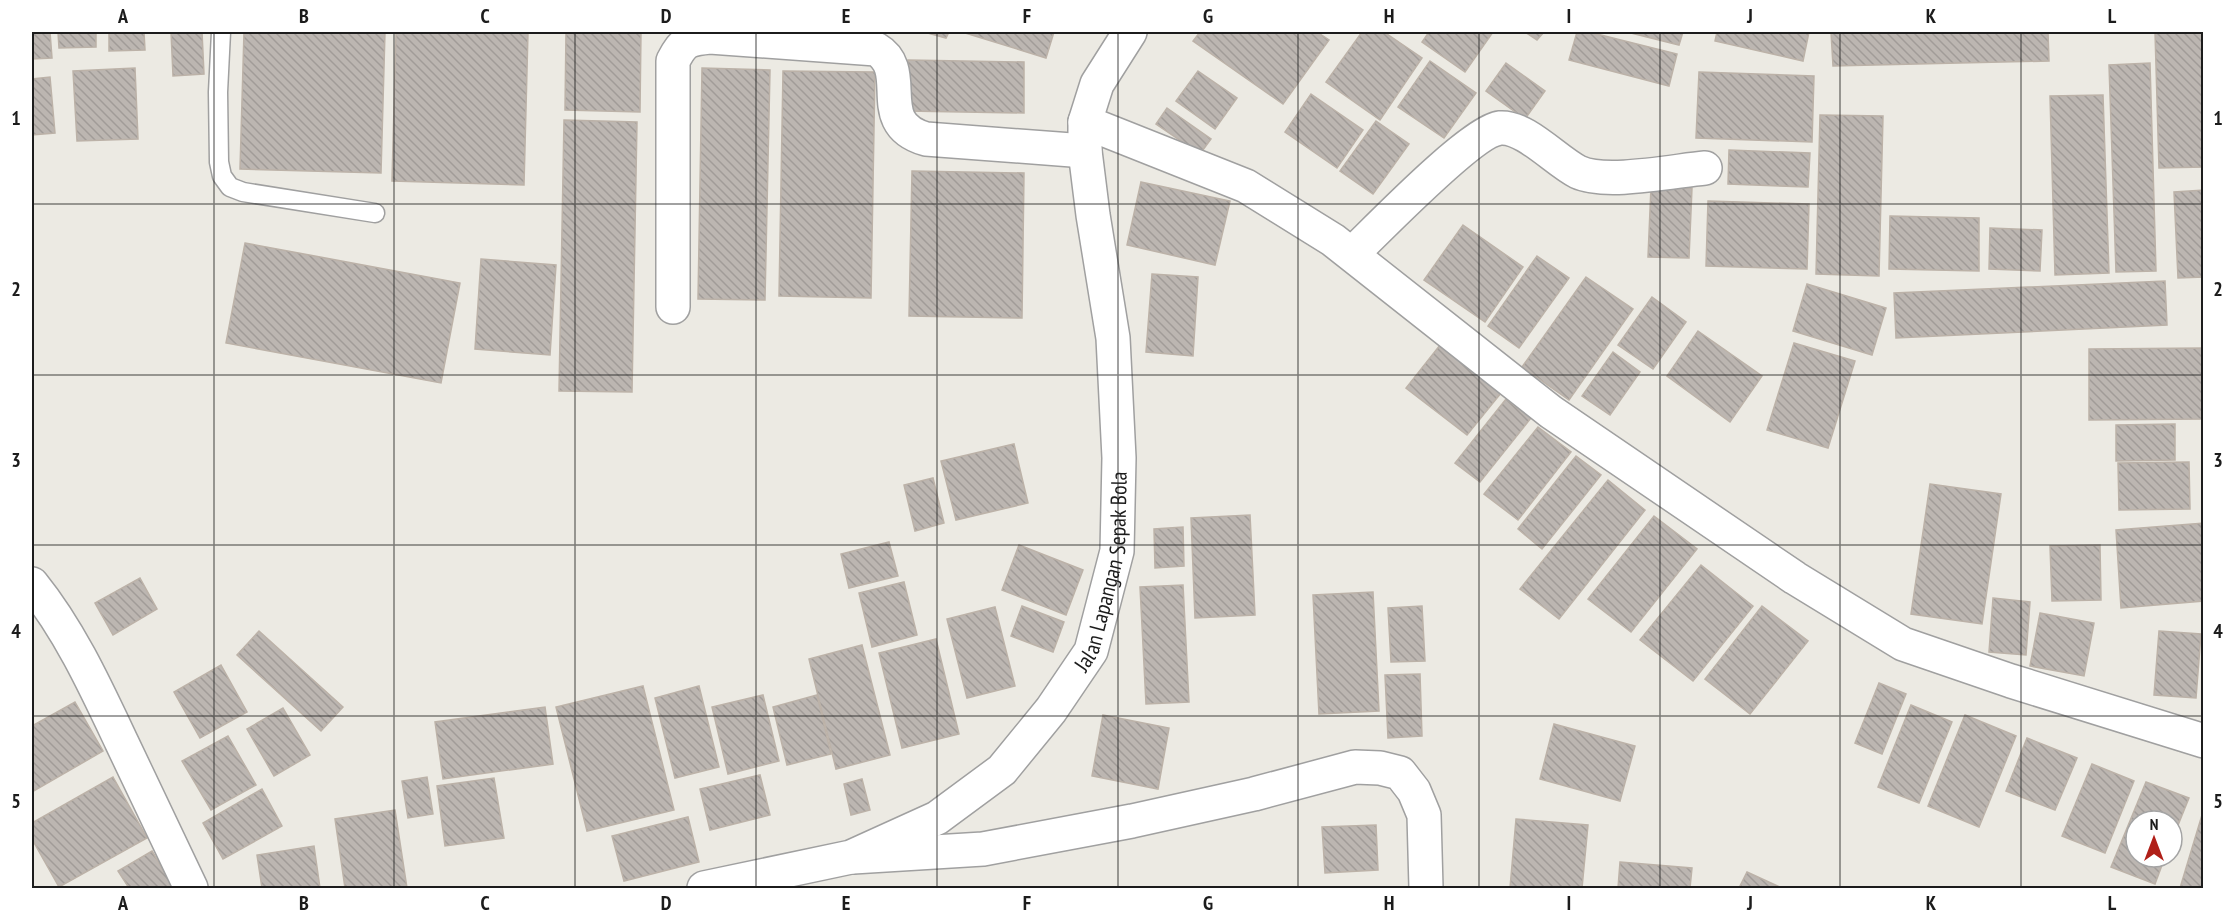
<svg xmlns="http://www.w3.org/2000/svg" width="2235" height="920" font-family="'PT Sans Narrow',sans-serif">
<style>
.building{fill:url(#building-back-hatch);stroke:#bcb2a8;stroke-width:1.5}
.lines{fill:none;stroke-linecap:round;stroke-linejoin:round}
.service-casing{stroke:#a0a0a0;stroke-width:21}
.minor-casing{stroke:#a0a0a0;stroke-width:36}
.tertiary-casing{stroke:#a0a0a0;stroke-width:36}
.service{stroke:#fff;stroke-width:18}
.minor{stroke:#fff;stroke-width:33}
.tertiary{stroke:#fff;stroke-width:33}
.grid{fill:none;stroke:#1c1c1c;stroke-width:1.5;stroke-opacity:0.55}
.labels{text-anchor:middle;stroke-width:4.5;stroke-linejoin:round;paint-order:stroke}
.street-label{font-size:22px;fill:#1c1c1c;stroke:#fff}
.neatline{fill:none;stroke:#1c1c1c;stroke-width:2}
.grid-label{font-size:20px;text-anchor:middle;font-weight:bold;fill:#1c1c1c}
</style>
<defs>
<pattern id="building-back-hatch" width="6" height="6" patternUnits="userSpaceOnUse" patternTransform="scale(1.5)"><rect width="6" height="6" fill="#bcb6b1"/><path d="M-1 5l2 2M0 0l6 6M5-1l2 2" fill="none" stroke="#a19c98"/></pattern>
</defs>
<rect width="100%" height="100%" fill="#eceae3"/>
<g class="building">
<path d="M32 32H50L52 58 32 59Z"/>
<path d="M58 32H96V47L59 48Z"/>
<path d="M109 32H144L145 50 109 51Z"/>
<path d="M171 32H202L204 74 173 76Z"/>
<path d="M244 32H385L381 173 240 169Z"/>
<path d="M396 32H528L524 185 392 181Z"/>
<path d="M566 32H641L640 112 565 110Z"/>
<path d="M924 32H949L946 38Z"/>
<path d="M962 32H1054L1046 58Z"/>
<path d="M1200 32H1317L1329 40 1283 104 1193 41Z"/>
<path d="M1362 32H1384L1422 58 1380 120 1326 82Z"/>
<path d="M1429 32H1493L1465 72 1422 42Z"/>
<path d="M1525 32H1544L1537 40Z"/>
<path d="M1577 32H1589L1677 54 1669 86 1569 60Z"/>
<path d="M1627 32H1683L1679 45Z"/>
<path d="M1717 32H1809L1803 61 1715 41Z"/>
<path d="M1831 32H2048L2049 61 1833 66Z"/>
<path d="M2155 32H2204V167L2159 168Z"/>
<path d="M908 60 1024 62V113L907 111Z"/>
<path d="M1430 61 1476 93 1444 138 1398 107Z"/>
<path d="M1506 63 1545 91 1525 119 1486 91Z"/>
<path d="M2150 63 2156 271 2116 272 2109 65Z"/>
<path d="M135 68 138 139 77 141 73 71Z"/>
<path d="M702 68 770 70 765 300 698 299Z"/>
<path d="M783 71 875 72 871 298 779 296Z"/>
<path d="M1198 71 1237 98 1215 129 1176 101Z"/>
<path d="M1699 72 1814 76 1812 142 1696 138Z"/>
<path d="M50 77 55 133 32 135V79Z"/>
<path d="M1311 94 1363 130 1337 168 1285 132Z"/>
<path d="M2103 95 2109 273 2055 275 2050 96Z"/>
<path d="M1167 108 1211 139 1200 154 1156 124Z"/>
<path d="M1820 115 1883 116 1879 276 1816 274Z"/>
<path d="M564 120 637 122 632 392 559 391Z"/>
<path d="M1376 121 1409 144 1373 194 1340 171Z"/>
<path d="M1729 150 1810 153 1808 187 1728 184Z"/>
<path d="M912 171 1024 173 1022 318 909 316Z"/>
<path d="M1141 182 1230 201 1215 265 1127 245Z"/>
<path d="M1651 187 1692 188 1689 258 1648 257Z"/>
<path d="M2204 190V277L2178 278 2174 192Z"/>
<path d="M1708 201 1809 204 1807 269 1706 266Z"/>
<path d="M1890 216 1979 218V271L1889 269Z"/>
<path d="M1463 225 1523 267 1485 322 1424 280Z"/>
<path d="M1990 228 2042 230 2040 271 1989 269Z"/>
<path d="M245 243 460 283 441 383 226 343Z"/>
<path d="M1537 256 1569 278 1519 348 1488 326Z"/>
<path d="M481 259 556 265 550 355 475 349Z"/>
<path d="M1152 274 1198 277 1193 356 1146 352Z"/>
<path d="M1586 277 1633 309 1569 400 1522 367Z"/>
<path d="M2165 281 2167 325 1896 338 1894 293Z"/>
<path d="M1807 284 1886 308 1872 355 1793 331Z"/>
<path d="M1652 297 1686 322 1653 369 1618 345Z"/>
<path d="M1698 331 1762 376 1730 422 1667 376Z"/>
<path d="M1444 340 1505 388 1467 435 1406 388Z"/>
<path d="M1794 343 1855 361 1828 448 1767 430Z"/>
<path d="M2204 348V419L2089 420V349Z"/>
<path d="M1613 352 1640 372 1610 415 1582 396Z"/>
<path d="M1506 399 1531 418 1480 482 1455 463Z"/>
<path d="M2175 424V460L2116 461V425Z"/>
<path d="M1538 427 1571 452 1518 520 1484 494Z"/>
<path d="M1014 444 1028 503 956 520 941 461Z"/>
<path d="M1576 456 1601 475 1542 549 1518 529Z"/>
<path d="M2189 462 2190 509 2119 510 2118 463Z"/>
<path d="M933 478 944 523 915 531 904 485Z"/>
<path d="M1608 480 1645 510 1559 619 1520 589Z"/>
<path d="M1930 484 2001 494 1982 624 1911 614Z"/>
<path d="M1250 515 1255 615 1195 618 1191 518Z"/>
<path d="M1654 516 1697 549 1631 632 1588 599Z"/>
<path d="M2204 523V601L2121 608 2116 530Z"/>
<path d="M1183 527 1184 566 1155 568 1154 529Z"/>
<path d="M889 542 898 576 849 588 841 554Z"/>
<path d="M1019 545 1083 570 1066 615 1002 590Z"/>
<path d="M2100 545 2101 600 2052 601 2050 546Z"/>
<path d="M1701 565 1753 606 1693 681 1640 640Z"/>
<path d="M140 578 157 609 113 635 95 603Z"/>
<path d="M904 582 917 635 872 647 859 593Z"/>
<path d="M1183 585 1189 702 1146 704 1140 587Z"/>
<path d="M1373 592 1379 711 1319 714 1313 595Z"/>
<path d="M1993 598 2030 602 2026 655 1989 652Z"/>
<path d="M1022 606 1064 622 1053 652 1011 636Z"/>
<path d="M1422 606 1425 661 1391 662 1388 608Z"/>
<path d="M1762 606 1808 641 1750 714 1705 679Z"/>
<path d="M995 607 1015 686 967 698 947 619Z"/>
<path d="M2040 613 2094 623 2084 676 2030 666Z"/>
<path d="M259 631 343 707 321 731 237 655Z"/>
<path d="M2159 631 2201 634 2196 698 2154 695Z"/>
<path d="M936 639 959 734 902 748 879 653Z"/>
<path d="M862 645 890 755 836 769 809 659Z"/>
<path d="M221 665 247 712 200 738 174 692Z"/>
<path d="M1420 674 1422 736 1388 738 1385 675Z"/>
<path d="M1879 683 1906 694 1882 754 1855 743Z"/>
<path d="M643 686 674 810 587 831 556 707Z"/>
<path d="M699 686 719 767 675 778 655 698Z"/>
<path d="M763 695 779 761 728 774 712 707Z"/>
<path d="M817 695 831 754 787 765 773 707Z"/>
<path d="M75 702 103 751 32 792V726Z"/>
<path d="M1911 705 1952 722 1919 803 1878 787Z"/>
<path d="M545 707 553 764 443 779 435 722Z"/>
<path d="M283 708 310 755 274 776 247 729Z"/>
<path d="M1103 715 1169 728 1158 789 1092 776Z"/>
<path d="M1965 715 2016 736 1979 827 1928 806Z"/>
<path d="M1554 724 1635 746 1620 801 1540 779Z"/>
<path d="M228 736 256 785 211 810 182 761Z"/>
<path d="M2027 738 2077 758 2055 810 2006 791Z"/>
<path d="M2092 764 2134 781 2105 853 2062 836Z"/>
<path d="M760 775 770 815 710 830 700 789Z"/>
<path d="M113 777 147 838 59 887 32 839V823Z"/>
<path d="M427 777 433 814 408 818 402 781Z"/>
<path d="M494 778 504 838 445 846 437 786Z"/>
<path d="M862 779 870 810 851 815 844 784Z"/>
<path d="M2146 782 2189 798 2172 840V821H2136V857H2165L2155 884 2111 867Z"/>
<path d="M262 789 282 826 223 859 203 823Z"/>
<path d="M395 810 407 888H345L335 819Z"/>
<path d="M2202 815 2204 888H2180Z"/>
<path d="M688 817 699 862 624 881 612 836Z"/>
<path d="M1516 819 1588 825 1582 888H1510Z"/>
<path d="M1376 825 1378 870 1325 873 1322 827Z"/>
<path d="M314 846 320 888H262L257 855Z"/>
<path d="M152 851 174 888H129L118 871Z"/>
<path d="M1620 862 1692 868 1690 888H1618Z"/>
<path d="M1747 872 1782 888H1739Z"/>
</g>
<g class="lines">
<defs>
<path id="service" d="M221 32 218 92 219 162 222 176 230 187 243 192 375 213"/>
<g id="minor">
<path d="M1085 122 1246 186 1333 240 1551 412 1795 578 1903 644 2011 681 2204 741"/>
<path d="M1352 254C1376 231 1472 131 1500 128 1525 126 1556 161 1578 172 1606 185 1673 171 1705 168"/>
<path d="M673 307V61C683 41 688 39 710 37L876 49C914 71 870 123 926 139L1085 151"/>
<path d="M32 584C70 631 96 688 122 743 145 792 168 840 191 888"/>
<path d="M853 857 983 849 1132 821 1254 794 1355 767 1380 768 1400 773 1414 791 1424 815 1426 888"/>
</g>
<g id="tertiary">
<path id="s1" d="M704 888 851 857 937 818 1002 770 1051 710 1091 651 1117 551 1119 458 1113 338 1093 215 1085 151V122L1097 84 1130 32"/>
</g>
</defs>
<use href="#service" class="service-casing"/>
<use href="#minor" class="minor-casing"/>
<use href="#tertiary" class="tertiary-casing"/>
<use href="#service" class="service"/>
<use href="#minor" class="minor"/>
<use href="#tertiary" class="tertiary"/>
</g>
<path class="grid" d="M214 32V888M394 32V888M575 32V888M756 32V888M937 32V888M1118 32V888M1298 32V888M1479 32V888M1660 32V888M1840 32V888M2021 32V888M32 204H2204M32 375H2204M32 545H2204M32 716H2204"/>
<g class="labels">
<g class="street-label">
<text dy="8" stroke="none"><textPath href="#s1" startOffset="555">Jalan Lapangan Sepak Bola</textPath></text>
</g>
</g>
<rect width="2235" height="920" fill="none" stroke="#ffffff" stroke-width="66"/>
<g transform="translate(2154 839)"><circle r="28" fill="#ffffff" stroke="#a4a4a4" stroke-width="1.5"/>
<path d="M0-4.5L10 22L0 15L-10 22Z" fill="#b01f18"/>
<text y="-9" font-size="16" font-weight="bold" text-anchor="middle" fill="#1c1c1c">N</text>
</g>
<rect x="33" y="33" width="2169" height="854" class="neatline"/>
<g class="grid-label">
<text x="123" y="23">A</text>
<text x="304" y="23">B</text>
<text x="485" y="23">C</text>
<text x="666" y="23">D</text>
<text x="846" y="23">E</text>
<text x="1027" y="23">F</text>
<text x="1208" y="23">G</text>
<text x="1389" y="23">H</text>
<text x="1569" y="23">I</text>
<text x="1750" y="23">J</text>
<text x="1931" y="23">K</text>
<text x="2112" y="23">L</text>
<text x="16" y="125">1</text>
<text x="2218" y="125">1</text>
<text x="16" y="296">2</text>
<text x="2218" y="296">2</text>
<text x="16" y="467">3</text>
<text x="2218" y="467">3</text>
<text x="16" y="638">4</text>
<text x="2218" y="638">4</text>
<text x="16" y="808">5</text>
<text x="2218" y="808">5</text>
<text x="123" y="910">A</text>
<text x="304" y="910">B</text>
<text x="485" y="910">C</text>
<text x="666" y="910">D</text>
<text x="846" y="910">E</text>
<text x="1027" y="910">F</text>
<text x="1208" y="910">G</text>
<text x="1389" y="910">H</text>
<text x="1569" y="910">I</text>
<text x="1750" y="910">J</text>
<text x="1931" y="910">K</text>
<text x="2112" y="910">L</text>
</g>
</svg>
